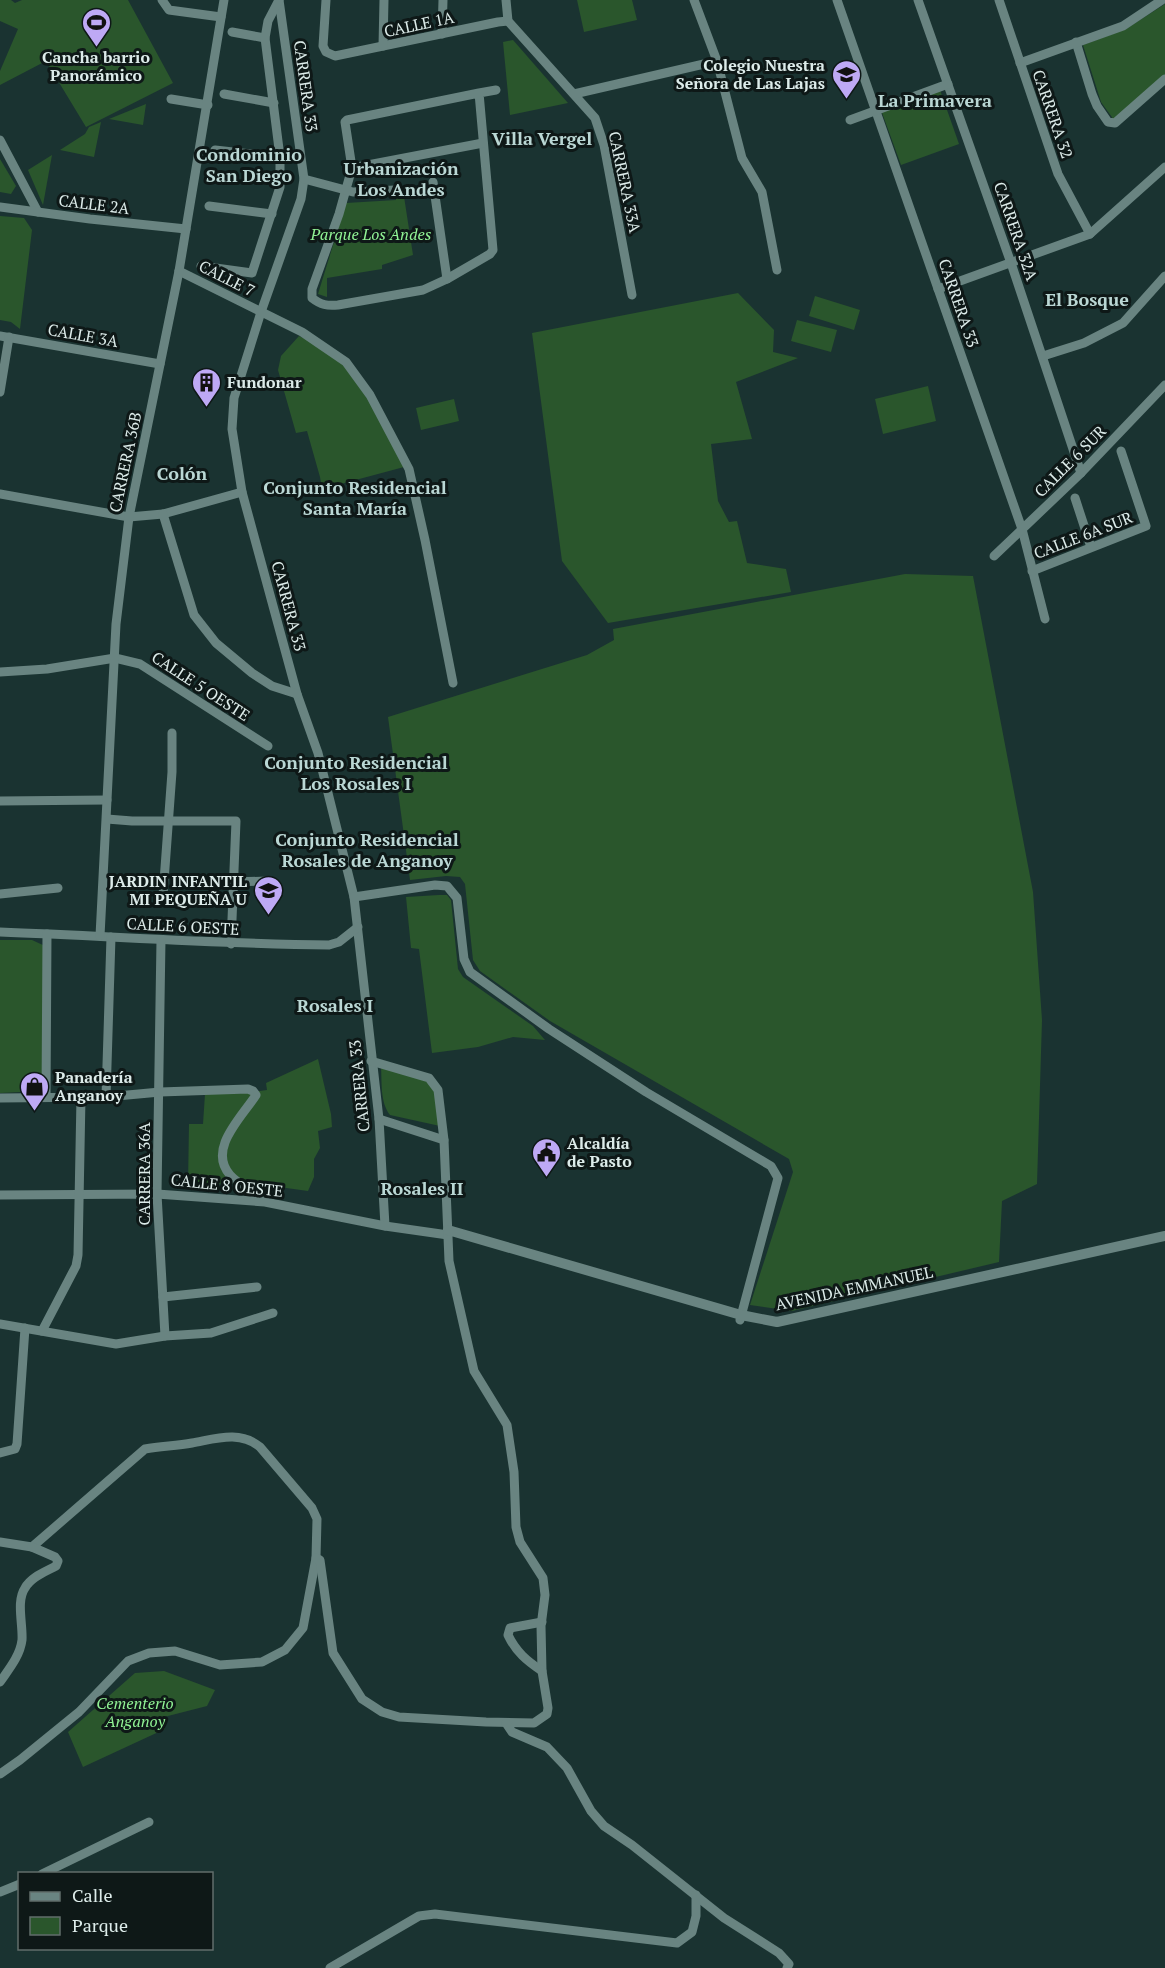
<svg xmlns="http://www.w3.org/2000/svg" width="1165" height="1968" font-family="'PT Serif',serif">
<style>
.green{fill:#2a562c}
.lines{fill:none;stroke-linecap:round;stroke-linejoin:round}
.minor{stroke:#698481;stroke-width:9}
.tertiary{stroke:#698481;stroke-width:10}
.labels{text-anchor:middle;stroke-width:6;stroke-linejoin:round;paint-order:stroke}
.street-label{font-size:16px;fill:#ddecea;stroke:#0e1817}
.poi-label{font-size:16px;font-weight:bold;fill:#ddecea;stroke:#0e1817;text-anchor:start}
.park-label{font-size:16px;font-style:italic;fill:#91f395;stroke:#0e1817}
.neighbourhood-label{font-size:18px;font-weight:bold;fill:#bad7d4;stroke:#0e1817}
</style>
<rect width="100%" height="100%" fill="#1a3331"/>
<g class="green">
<path d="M0 0H11L15 3 22 0H128L173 83 86 127 46 61 0 85V71L18 29 0 21Z"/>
<path d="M577 0H632L637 20 584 32Z"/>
<path d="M1165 4V76L1114 120 1101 102 1083 45 1126 29Z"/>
<path d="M513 40 568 103 510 115 503 42Z"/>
<path d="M940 90 959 144 901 165 881 110Z"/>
<path d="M146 104 143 125 109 119Z"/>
<path d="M101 122 94 157 60 150 85 134 89 127Z"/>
<path d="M52 155 43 205 28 170Z"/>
<path d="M0 159 16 186 11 194 0 192Z"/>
<path d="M403 190 413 255 382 265V269L327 278V297L318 294 346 203 396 200 395 192Z"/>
<path d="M0 216 24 218 32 230 20 329 11 322 0 320Z"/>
<path d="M738 293 774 330 773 352 798 358 736 382 752 439 711 444 718 501 729 522 737 521 747 563 786 569 791 592 608 623 562 561 532 333Z"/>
<path d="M815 296 860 310 854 330 809 316Z"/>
<path d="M797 320 837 330 831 352 791 341Z"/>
<path d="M299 336 314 343 343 363 366 395 404 467 322 489 320 477 307 431 296 433 278 370 281 356Z"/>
<path d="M928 386 936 421 883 434 875 399Z"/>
<path d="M454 399 459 421 421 430 416 408Z"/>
<path d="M905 574 973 576 1033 892 1042 1020 1037 1184 1002 1201 999 1262 792 1311 750 1305 793 1172 789 1159 550 1021 480 971 473 960 465 884 460 877 446 876 410 880 388 717 587 655 614 640 613 629Z"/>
<path d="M439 895H447L451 900 458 969 463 977 533 1026 545 1040 513 1037 478 1047 432 1053 419 949 411 948 406 897Z"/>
<path d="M0 940H32L45 946 42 1091 0 1093Z"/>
<path d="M318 1059 331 1114 332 1127 318 1131 320 1148 314 1159V1177L308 1191 250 1183 188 1185 189 1124H203L205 1094 245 1093 267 1090 266 1083Z"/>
<path d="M381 1067 428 1079 436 1092 440 1126 390 1115C380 1102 382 1082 381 1067Z"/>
<path d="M164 1671 215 1690 207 1706 164 1717 165 1729 83 1767 68 1732 135 1673Z"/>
</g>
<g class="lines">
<g class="minor">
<path d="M162 0 169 10 221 17"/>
<path d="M279 0 304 179 301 199 261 312 234 398 232 429 242 492 297 694 318 753 354 897 379 1119 385 1226"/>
<path d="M326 0 323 46 326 52 335 56 498 22 508 21"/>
<path d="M506 0 508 21 595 118 604 145 632 295"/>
<path d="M694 0 717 61 742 158 762 192 777 270"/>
<path d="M837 0 1022 529 1045 619"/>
<path d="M918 0 1011 263 1081 473"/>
<path d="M999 0 1058 174 1090 234"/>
<path d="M232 32 265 38"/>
<path d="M442 34 443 0"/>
<path d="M1076 42 1092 94 1097 106 1108 122 1115 123 1165 79"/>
<path d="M383 46 384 0"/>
<path d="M1020 63 1123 26 1162 0"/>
<path d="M479 93 493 250 490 254 447 279 423 290 338 305C327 306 321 305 312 298V289L339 214 352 168 345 122 347 120 479 93 496 90"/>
<path d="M224 94 274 103"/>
<path d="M574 94 717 61"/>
<path d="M171 99 208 105"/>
<path d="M850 120 948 84"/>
<path d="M0 140 38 212"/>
<path d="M215 150 280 157"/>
<path d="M352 168 483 143"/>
<path d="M304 179 353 192 395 190"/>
<path d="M433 182 447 279"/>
<path d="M209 206 272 214"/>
<path d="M0 207 90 219 186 229"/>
<path d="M201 266 252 273 280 187V157L265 38 268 21 279 0"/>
<path d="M179 271 302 332 346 362 370 395 409 469 425 540 453 683"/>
<path d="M938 289 1090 234 1165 167"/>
<path d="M0 336 160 364"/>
<path d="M1043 356 1084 343 1123 323 1165 276"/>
<path d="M0 392 9 337"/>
<path d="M0 494 129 517 163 514 242 492"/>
<path d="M1075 498 1091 547"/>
<path d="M163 514 194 615 216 643 252 673 272 686 297 694"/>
<path d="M994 556 1081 473 1165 385"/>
<path d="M1032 571 1146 526 1121 451"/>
<path d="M0 672 47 669 115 658 140 664 268 746"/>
<path d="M0 801 107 800"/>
<path d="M107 819 132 821H236L231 944"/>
<path d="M233 882 268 881"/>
<path d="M0 894 58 888"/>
<path d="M163 895 172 772V733"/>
<path d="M354 897 435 885 447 886 457 898 464 959 470 972 549 1029 646 1092 771 1166 778 1178 740 1320"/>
<path d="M0 932C110 936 219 944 329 945L339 942 358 927"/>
<path d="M100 936 116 624 129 517 179 271 224 0"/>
<path d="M161 940 157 1194 165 1336"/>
<path d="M46 1097 47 934"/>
<path d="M106 1097 111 937"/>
<path d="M0 1098 106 1097 160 1092 248 1089 253 1091 256 1095C242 1117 207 1149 230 1175 238 1184 255 1193 265 1201"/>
<path d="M379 1119 444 1140"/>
<path d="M0 1195 157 1194 265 1202 385 1226 448 1235"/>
<path d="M163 1297 257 1287"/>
<path d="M0 1324 116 1344 165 1336 211 1333 273 1313"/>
<path d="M42 1331 76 1266 78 1255 81 1097"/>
<path d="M0 1453 15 1449 17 1444 25 1328"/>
<path d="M0 1542 32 1547 145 1449C161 1446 176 1446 192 1443 215 1439 240 1430 260 1447L312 1508 317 1519 316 1558 303 1628 285 1650 262 1662 220 1665 175 1651 149 1653 128 1661 79 1712 20 1760 0 1774"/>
<path d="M316 1558 320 1560 333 1653 362 1699 382 1712 399 1717 486 1722 534 1723 547 1714 548 1708 542 1671 541 1626 545 1595 543 1578 520 1542 516 1527 514 1472 507 1425 474 1371 449 1261 444 1140 438 1090 429 1078 371 1061"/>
<path d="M542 1622 510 1628 508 1635C516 1652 527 1661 542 1671"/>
<path d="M0 1682C9 1669 20 1656 22 1640 23 1624 16 1601 25 1588 31 1577 45 1572 56 1566L58 1561 55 1557 32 1547"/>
<path d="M506 1723 512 1732 547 1747 567 1768 591 1811 604 1826 632 1845 724 1918 779 1953 789 1964 787 1968"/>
<path d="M42 1874 149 1822"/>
<path d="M0 1892 20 1884"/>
<path d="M330 1968 419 1916 435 1914 677 1943 692 1932 696 1916V1895"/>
</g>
<path class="tertiary" d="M448 1230 741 1315 777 1322 1165 1236"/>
</g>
<defs>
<symbol id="stadium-pin" viewBox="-11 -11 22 30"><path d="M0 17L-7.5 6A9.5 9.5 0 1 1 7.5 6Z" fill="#bea9f5" stroke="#0e1817"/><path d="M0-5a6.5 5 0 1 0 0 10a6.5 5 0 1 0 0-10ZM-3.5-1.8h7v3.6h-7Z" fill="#111"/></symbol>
<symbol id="school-pin" viewBox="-11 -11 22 30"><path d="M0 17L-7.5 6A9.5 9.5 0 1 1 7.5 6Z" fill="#bea9f5" stroke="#0e1817"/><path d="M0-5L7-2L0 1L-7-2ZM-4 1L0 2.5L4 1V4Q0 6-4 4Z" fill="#111"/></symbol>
<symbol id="building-pin" viewBox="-11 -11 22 30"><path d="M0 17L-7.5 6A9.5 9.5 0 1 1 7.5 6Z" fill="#bea9f5" stroke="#0e1817"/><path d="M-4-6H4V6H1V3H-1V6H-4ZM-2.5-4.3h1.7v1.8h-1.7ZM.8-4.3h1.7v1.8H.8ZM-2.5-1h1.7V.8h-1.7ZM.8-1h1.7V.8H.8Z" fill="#111"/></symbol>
<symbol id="shop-pin" viewBox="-11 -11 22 30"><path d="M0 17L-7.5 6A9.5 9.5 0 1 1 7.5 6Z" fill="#bea9f5" stroke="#0e1817"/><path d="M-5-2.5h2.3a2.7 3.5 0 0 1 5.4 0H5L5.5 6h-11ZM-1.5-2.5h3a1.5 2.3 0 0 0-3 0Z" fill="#111"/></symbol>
<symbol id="civic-pin" viewBox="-11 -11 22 30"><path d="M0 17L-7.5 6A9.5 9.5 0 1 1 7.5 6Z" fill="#bea9f5" stroke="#0e1817"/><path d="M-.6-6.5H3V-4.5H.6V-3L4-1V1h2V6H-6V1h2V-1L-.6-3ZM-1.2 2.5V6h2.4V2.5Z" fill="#111"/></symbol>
</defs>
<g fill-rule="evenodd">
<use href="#stadium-pin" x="80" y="6" width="33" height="45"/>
<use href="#school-pin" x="830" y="58" width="33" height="45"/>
<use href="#building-pin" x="190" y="366" width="33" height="45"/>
<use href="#school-pin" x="252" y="874" width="33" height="45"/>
<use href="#shop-pin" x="18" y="1070" width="33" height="45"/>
<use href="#civic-pin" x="530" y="1136" width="33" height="45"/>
</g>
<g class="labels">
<g class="street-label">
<text transform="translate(419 24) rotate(-12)" y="6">CALLE 1A</text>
<text transform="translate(306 86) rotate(82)" y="6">CARRERA 33</text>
<text transform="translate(1053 114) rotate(71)" y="6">CARRERA 32</text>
<text transform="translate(625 182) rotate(78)" y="6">CARRERA 33A</text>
<text transform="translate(94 204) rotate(7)" y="6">CALLE 2A</text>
<text transform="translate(1016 231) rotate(71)" y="6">CARRERA 32A</text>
<text transform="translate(227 278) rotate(27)" y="6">CALLE 7</text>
<text transform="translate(959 303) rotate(71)" y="6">CARRERA 33</text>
<text transform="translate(83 335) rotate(10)" y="6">CALLE 3A</text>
<text transform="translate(1070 461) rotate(-45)" y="6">CALLE 6 SUR</text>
<text transform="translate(125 462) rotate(-78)" y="6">CARRERA 36B</text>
<text transform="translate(1083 535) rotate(-21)" y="6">CALLE 6A SUR</text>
<text transform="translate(289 606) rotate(75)" y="6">CARRERA 33</text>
<text transform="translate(201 686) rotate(33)" y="6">CALLE 5 OESTE</text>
<text transform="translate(183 926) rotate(3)" y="6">CALLE 6 OESTE</text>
<text transform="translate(359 1086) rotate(-96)" y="6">CARRERA 33</text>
<text transform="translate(144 1174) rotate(-90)" y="6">CARRERA 36A</text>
<text transform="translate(227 1185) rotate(6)" y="6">CALLE 8 OESTE</text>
<text transform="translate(854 1288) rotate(-12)" y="6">AVENIDA EMMANUEL</text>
</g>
<g class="poi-label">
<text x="96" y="63" text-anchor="middle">Cancha barrio<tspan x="96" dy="18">Panorámico</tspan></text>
<text x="825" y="71" text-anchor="end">Colegio Nuestra<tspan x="825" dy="18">Señora de Las Lajas</tspan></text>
<text x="227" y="388">Fundonar</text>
<text x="247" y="887" text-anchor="end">JARDIN INFANTIL<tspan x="247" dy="18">MI PEQUEÑA U</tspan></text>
<text x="55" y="1083">Panadería<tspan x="55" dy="18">Anganoy</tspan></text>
<text x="567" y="1149">Alcaldía<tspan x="567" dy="18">de Pasto</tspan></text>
</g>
<g class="park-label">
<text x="371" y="240">Parque Los Andes</text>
<text x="135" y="1709">Cementerio<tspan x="135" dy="18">Anganoy</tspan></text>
</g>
<g class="neighbourhood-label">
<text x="935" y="107">La Primavera</text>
<text x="542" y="145">Villa Vergel</text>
<text x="249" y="161">Condominio<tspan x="249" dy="21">San Diego</tspan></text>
<text x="401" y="175">Urbanización<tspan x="401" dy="21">Los Andes</tspan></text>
<text x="1087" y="306">El Bosque</text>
<text x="182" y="480">Colón</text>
<text x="355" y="494">Conjunto Residencial<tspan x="355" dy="21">Santa María</tspan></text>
<text x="356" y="769">Conjunto Residencial<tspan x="356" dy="21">Los Rosales I</tspan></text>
<text x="367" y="846">Conjunto Residencial<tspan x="367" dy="21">Rosales de Anganoy</tspan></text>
<text x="335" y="1012">Rosales I</text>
<text x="422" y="1195">Rosales II</text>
</g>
</g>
<rect x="18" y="1872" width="195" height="78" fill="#0e1817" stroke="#616d6b" stroke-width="1.5"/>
<rect x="30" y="1892" width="30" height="9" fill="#698481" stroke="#616d6b" stroke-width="1.5"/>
<text x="72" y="1902" font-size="18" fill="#ddecea">Calle</text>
<rect x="30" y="1917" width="30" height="18" fill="#2a562c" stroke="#616d6b" stroke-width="1.5"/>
<text x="72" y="1932" font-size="18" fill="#ddecea">Parque</text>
</svg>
